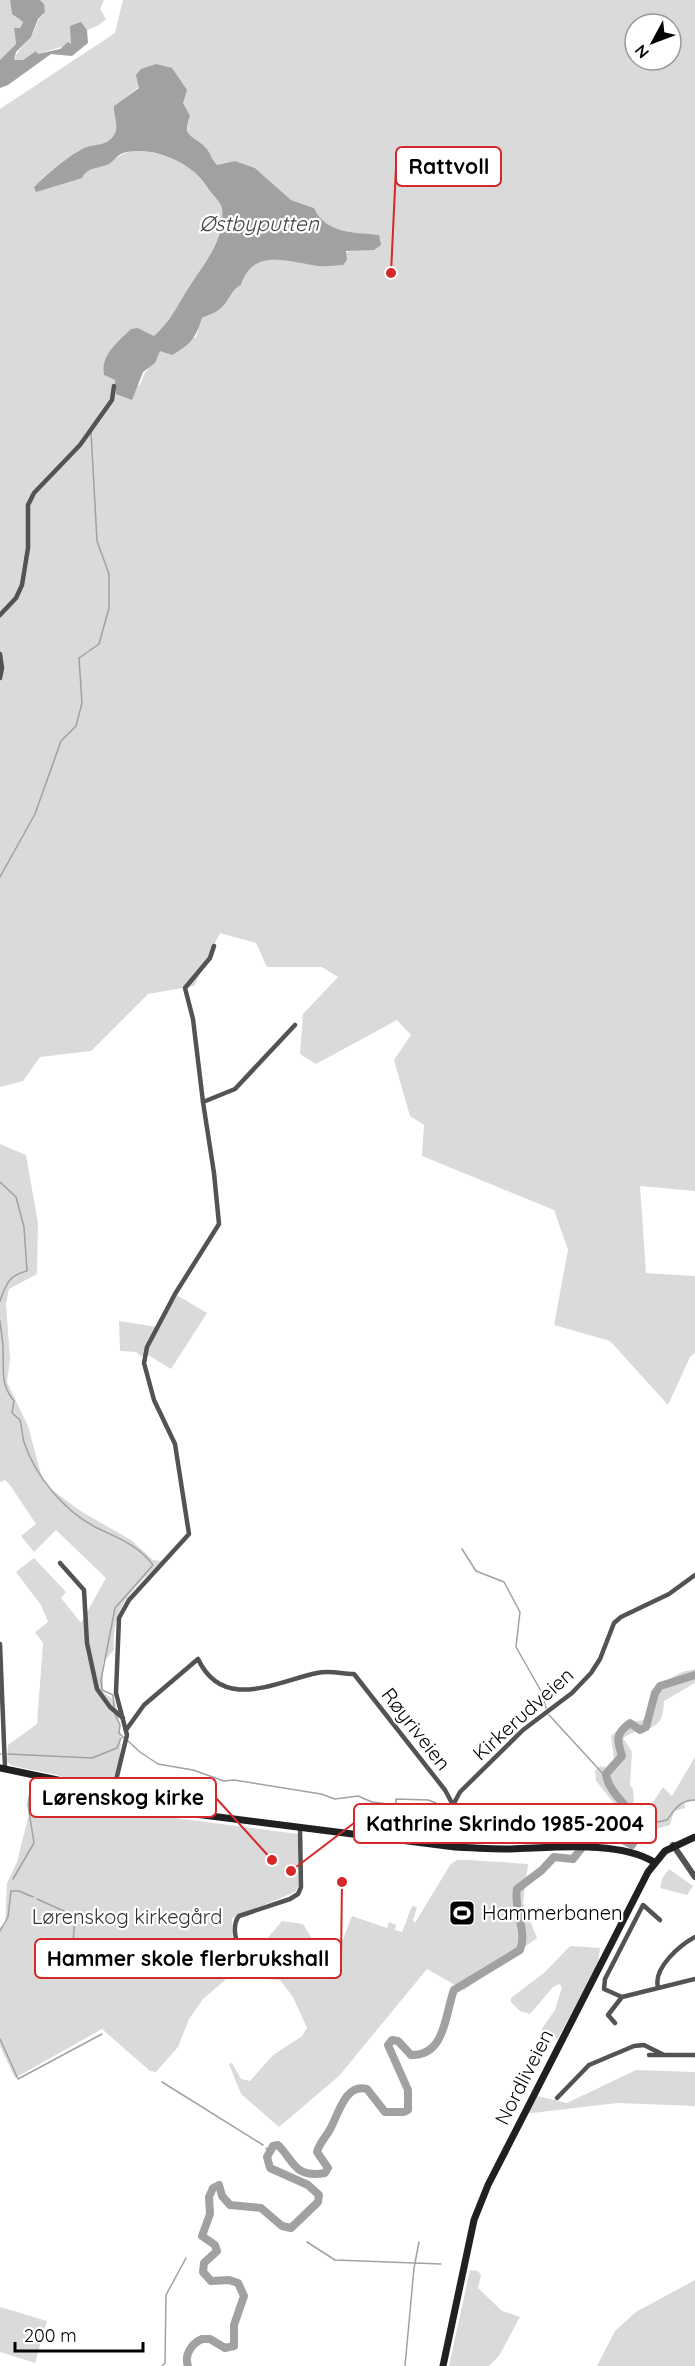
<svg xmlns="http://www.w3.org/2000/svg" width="695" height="2366" font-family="Quicksand,sans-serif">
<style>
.green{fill:#dadada;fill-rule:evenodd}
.water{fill:#a1a1a1}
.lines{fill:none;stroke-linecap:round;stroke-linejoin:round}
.stream{stroke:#a1a1a1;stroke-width:1.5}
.river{stroke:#a1a1a1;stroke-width:8}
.minor{stroke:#535353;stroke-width:4.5}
.tertiary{stroke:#535353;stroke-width:6}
.secondary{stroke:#202020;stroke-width:7}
.labels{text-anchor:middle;stroke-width:4.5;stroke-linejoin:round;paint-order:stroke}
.street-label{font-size:20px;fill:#000;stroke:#fff}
.poi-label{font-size:20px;fill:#000;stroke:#fff;text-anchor:start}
.park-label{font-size:20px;fill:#313131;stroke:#fff}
.water-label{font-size:21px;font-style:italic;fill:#424242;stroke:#fff}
.leader{fill:none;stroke:#d62828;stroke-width:2}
.callout-dot{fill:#d62828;stroke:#fff;stroke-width:2}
.callout{fill:#fff;stroke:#d62828;stroke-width:2}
.callout-label{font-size:21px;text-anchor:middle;font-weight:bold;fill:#000}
</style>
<rect width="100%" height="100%" fill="#fff"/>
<g class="green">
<path d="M0 0H10L12 14 23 22 20 28 14 29 16 44 0 60Z"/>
<path d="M40 0H104L100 9 106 19 99 25 87 30 81 23 71 44 38 54 36 51 23 60H14C18 50 24 45 31 36 37 29 35 21 43 15L44 4Z"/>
<path d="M123 0H695V1191L640 1186 646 1273 695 1276V1353L690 1357 668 1405 610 1341 554 1325 568 1250 554 1210 422 1156 424 1125 410 1116 394 1060 411 1035 397 1020 316 1064 300 1054 303 1014 338 977 322 967H267L256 943 220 933 194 986 148 994 91 1051 40 1057 23 1081 0 1087V109L115 33ZM635 24H671V60H635ZM139 82 183 103 189 136 204 146 217 165 235 161 255 168 291 200 314 208C326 234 354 232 379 235L374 250C339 248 348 255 321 265 316 267 313 264 308 263 280 258 251 253 241 285 233 290 230 298 224 305 218 312 211 314 202 318L196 337 160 351C154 364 144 370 140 385H117L115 380 104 375C100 353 123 340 138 328L154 336C175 316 233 234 221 206 219 199 211 194 207 188 193 164 167 153 139 151 126 150 120 156 110 162 106 165 102 164 97 166 71 177 64 188 34 187 44 175 61 163 74 154 87 145 107 148 115 133 119 126 113 114 114 106L139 87Z"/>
<path d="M0 1144 26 1155 38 1223 37 1274 9 1289 6 1304 10 1359 7 1382 28 1426 42 1478 48 1487 82 1512 131 1540 153 1560 162 1561C133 1590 111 1606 114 1650L103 1662V1692L115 1701C124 1738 122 1756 111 1793L57 1775 13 1766 7 1762 8 1745 37 1724 43 1643 35 1632 48 1622 41 1605 16 1572 34 1558 66 1592 61 1598 81 1623 106 1578 56 1530 34 1552 21 1536 36 1524 10 1485 5 1480 0 1482Z"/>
<path d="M175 1294 207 1313 171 1369 148 1355 141 1356 136 1352 120 1351 119 1321 157 1327Z"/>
<path d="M695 1669V1683L664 1701C663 1737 644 1724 623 1738L632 1752 630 1785 633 1789 634 1804 641 1808 651 1805 663 1787 672 1796 695 1757V1801L684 1802 685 1808 674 1811 670 1825 648 1831 629 1822 596 1781 595 1771 600 1766 606 1767 614 1759 611 1736 626 1723 644 1720 650 1714 655 1687 682 1672Z"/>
<path d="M50 1785 152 1815 298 1834 299 1885 295 1892 232 1918 233 1945 239 1968 203 1999 189 2019 178 2047 156 2072 150 2071 102 2029 15 2078 0 2046V1927L5 1925 7 1883 17 1862 31 1806H45Z"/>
<path d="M469 1860 528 1864 523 1903 537 1938 464 1990 427 1969 339 2076 279 2127 241 2094 229 2064 232 2063 241 2079 250 2081 273 2055 302 2036 307 2028 293 1997 280 1980 266 1979 244 1966 282 1921 303 1924 331 1970 352 1916 387 1928 389 1922 396 1925 395 1930 402 1932 412 1906 417 1907 413 1920 415 1923 450 1865 457 1860Z"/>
<path d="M669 1869 693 1886 687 1895 660 1888 663 1877Z"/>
<path d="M570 1946 600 1948 598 1964 557 2040 554 2033 548 2034 541 2030 555 2010 562 1987 559 1984 553 1987 530 2014 520 2011 511 2002V1998L545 1972Z"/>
<path d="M636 2070 695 2072V2106L617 2103 524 2114 533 2095 567 2103Z"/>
<path d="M470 2270 478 2271 481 2275 478 2288 502 2311 520 2317 499 2356 489 2366H449Z"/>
<path d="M695 2280V2366H597L615 2331 636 2312Z"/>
<path d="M0 2307 47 2321 35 2363 0 2352Z"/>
</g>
<g class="water">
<path d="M10 0H40L44 4 45 12 38 19 31 37 16 52 14 60H23L36 51 38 54 60 49 68 42 71 44 70 26 81 22 87 30 88 43 72 56 51 54 8 85 0 88V60L16 44 14 28H20L23 22 12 14Z"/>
<path d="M156 64 172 68 187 90 183 103 190 116C181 138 194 135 206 148 211 154 212 160 217 165L235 161 255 168 291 200 314 208C326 234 354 232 379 235L381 245 374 250 346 251 347 260 343 265C335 265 326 267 319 266 289 262 253 247 241 285 232 290 230 298 224 305 218 312 211 314 202 318 196 338 190 345 172 355L160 351 155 363 143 372 132 400 116 394 115 380 104 375C100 355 119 341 131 329L138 328 154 336C169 322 176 309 186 292 202 266 225 242 222 209 221 201 211 194 207 187 192 162 152 145 123 153 117 155 114 161 109 164 99 169 88 166 82 178L36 192 34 187C46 175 71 153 87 147 98 144 109 145 115 133 119 126 113 114 114 106L139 88 136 75 141 69Z"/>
</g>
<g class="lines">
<g class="stream">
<path d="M0 877 35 814 61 741 76 726 82 703 79 658 99 644 109 608V574L97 541 91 432"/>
<path d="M0 1182 16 1197 24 1227 27 1271C9 1275 6 1284 0 1301"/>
<path d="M0 1321C1 1331 3 1341 3 1350 4 1371 0 1384 14 1401L12 1413 20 1420C22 1427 22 1435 24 1442 35 1476 65 1512 97 1528 118 1538 138 1545 153 1565L115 1608 101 1680 102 1690 113 1695 114 1707"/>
<path d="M462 1549 476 1571 504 1582 520 1612 516 1647 541 1691 546 1708"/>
<path d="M114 1712 120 1725 119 1733 124 1738"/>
<path d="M549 1715 606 1777"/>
<path d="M128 1741 140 1752 158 1764 193 1770 224 1781 234 1780 321 1794 335 1799 358 1796 372 1802 396 1805V1799L428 1800 436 1803 437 1808 448 1811 452 1818"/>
<path d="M0 1754H1"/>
<path d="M8 1754 92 1758 117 1748 121 1738"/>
<path d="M461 1819 559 1832 566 1837 586 1838 588 1840"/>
<path d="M638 1826 667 1820C675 1809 680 1800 695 1800"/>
<path d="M13 1879 34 1843 28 1805 31 1785"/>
<path d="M37 1899 75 1916 73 1943"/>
<path d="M0 1931 8 1917 11 1891H19L33 1897"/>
<path d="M0 2039 18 2079 102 2034"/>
<path d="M162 2082 263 2145"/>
<path d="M266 2148 269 2151"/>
<path d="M307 2242 335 2260 441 2264"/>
<path d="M162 2366 165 2363 166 2295 186 2258"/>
<path d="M405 2366 414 2268 419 2242"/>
</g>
<path class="river" d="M188 2366C184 2355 191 2344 202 2339H210L225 2348 234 2346V2325L244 2296 238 2283 229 2280 211 2281 203 2272 204 2263 217 2251 215 2245 202 2236 210 2214 209 2197 213 2188 219 2185 222 2196 230 2205 261 2208 282 2226 291 2228 318 2202 319 2195 308 2185 270 2168 267 2157 273 2146 278 2145C295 2162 294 2178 325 2173L328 2168 317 2152C319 2144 325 2138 329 2131 338 2117 344 2083 367 2089L385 2112H404L408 2110V2090L388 2045 392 2040 398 2041 411 2055C446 2056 445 2013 454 1990L520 1950C528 1932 513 1909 517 1889L542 1870 554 1857 573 1859 588 1840 594 1837V1830L615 1836 632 1845C652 1816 609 1801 606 1774L622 1756C617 1740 615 1734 630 1723L640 1730 646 1727 655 1693 660 1686 695 1675"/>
<g class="minor">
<path d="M0 615 16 598 22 585 28 548V505L34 493 80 445 112 400 114 386"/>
<path d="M0 654 2 668 0 678"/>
<path d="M203 1102 193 1019 185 988 210 958 214 946"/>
<path d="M60 1563 84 1590 87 1643 97 1689 110 1707 123 1718"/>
<path d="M0 1644 5 1768"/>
<path d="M126 1730 144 1705 198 1659C223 1712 275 1682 317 1673 330 1670 342 1674 354 1674L445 1790 453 1805"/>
<path d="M112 1797 127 1735 116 1693 119 1618 129 1600 189 1534 175 1444 154 1400 144 1363 147 1347 175 1294 219 1224 214 1173 203 1102 235 1089 295 1025"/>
<path d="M459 1847 453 1805 460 1792 523 1730 572 1693 591 1673 600 1659 614 1623 621 1617 669 1594 695 1575"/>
<path d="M241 1957C238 1945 230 1927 239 1916L290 1899 298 1894 301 1887 300 1827"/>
<path d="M658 1987C653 1968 680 1945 695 1937"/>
<path d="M622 1997 604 1989 605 1979 643 1905 660 1920"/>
<path d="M615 2023 608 2015 622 1997 695 1979"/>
<path d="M649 2055H664"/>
<path d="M557 2098 589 2065 634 2046 644 2045 664 2055H695"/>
</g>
<path class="tertiary" d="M673 1845 695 1877"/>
<g class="secondary">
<path d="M0 1768 72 1783 135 1804 163 1810 455 1847C473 1848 492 1849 511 1849 552 1848 618 1840 654 1862"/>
<path d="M443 2366 474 2220 488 2185 648 1872 665 1851 695 1837"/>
</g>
</g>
<defs>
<symbol id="stadium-square" viewBox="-11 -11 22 22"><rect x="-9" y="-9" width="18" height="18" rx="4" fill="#000" stroke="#fff"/><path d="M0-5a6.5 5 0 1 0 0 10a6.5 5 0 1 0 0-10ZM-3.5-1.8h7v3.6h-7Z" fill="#fff"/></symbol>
</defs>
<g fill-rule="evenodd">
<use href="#stadium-square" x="447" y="1898" width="30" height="30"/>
</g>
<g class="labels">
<g class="street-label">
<text transform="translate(523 1714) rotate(-42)" y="7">Kirkerudveien</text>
<text transform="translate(416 1729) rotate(52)" y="7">Røyriveien</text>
<text transform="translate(524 2077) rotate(-63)" y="7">Nordliveien</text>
</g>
<g class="poi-label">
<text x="482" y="1920">Hammerbanen</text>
</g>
<g class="park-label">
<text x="127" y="1924">Lørenskog kirkegård</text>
</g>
<g class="water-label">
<text x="259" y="231">Østbyputten</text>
</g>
</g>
<path class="leader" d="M391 273L396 167M272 1860L216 1798M291 1871L354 1823M342 1882L341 1958"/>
<g class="callout-dot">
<circle cx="391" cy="273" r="6"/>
<circle cx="272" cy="1860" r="6"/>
<circle cx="291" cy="1871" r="6"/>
<circle cx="342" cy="1882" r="6"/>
</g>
<g class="callout">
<rect x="396" y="147" width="105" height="39" rx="6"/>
<rect x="30" y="1778" width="186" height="39" rx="6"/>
<rect x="354" y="1804" width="302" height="39" rx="6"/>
<rect x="35" y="1939" width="306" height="39" rx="6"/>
</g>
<g class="callout-label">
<text x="449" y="174">Rattvoll</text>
<text x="123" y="1805">Lørenskog kirke</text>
<text x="505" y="1831">Kathrine Skrindo 1985-2004</text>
<text x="188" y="1966">Hammer skole flerbrukshall</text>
</g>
<g transform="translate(653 42) rotate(229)"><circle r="28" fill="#ffffff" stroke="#999999" stroke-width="1.5"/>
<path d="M0-4.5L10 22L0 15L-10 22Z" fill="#000000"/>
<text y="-9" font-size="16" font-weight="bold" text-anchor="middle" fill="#000000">N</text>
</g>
<path d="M15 2342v9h128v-9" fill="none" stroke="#000000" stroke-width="3"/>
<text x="24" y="2342" font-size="18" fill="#000000" stroke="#ffffff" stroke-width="4.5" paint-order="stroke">200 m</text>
</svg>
